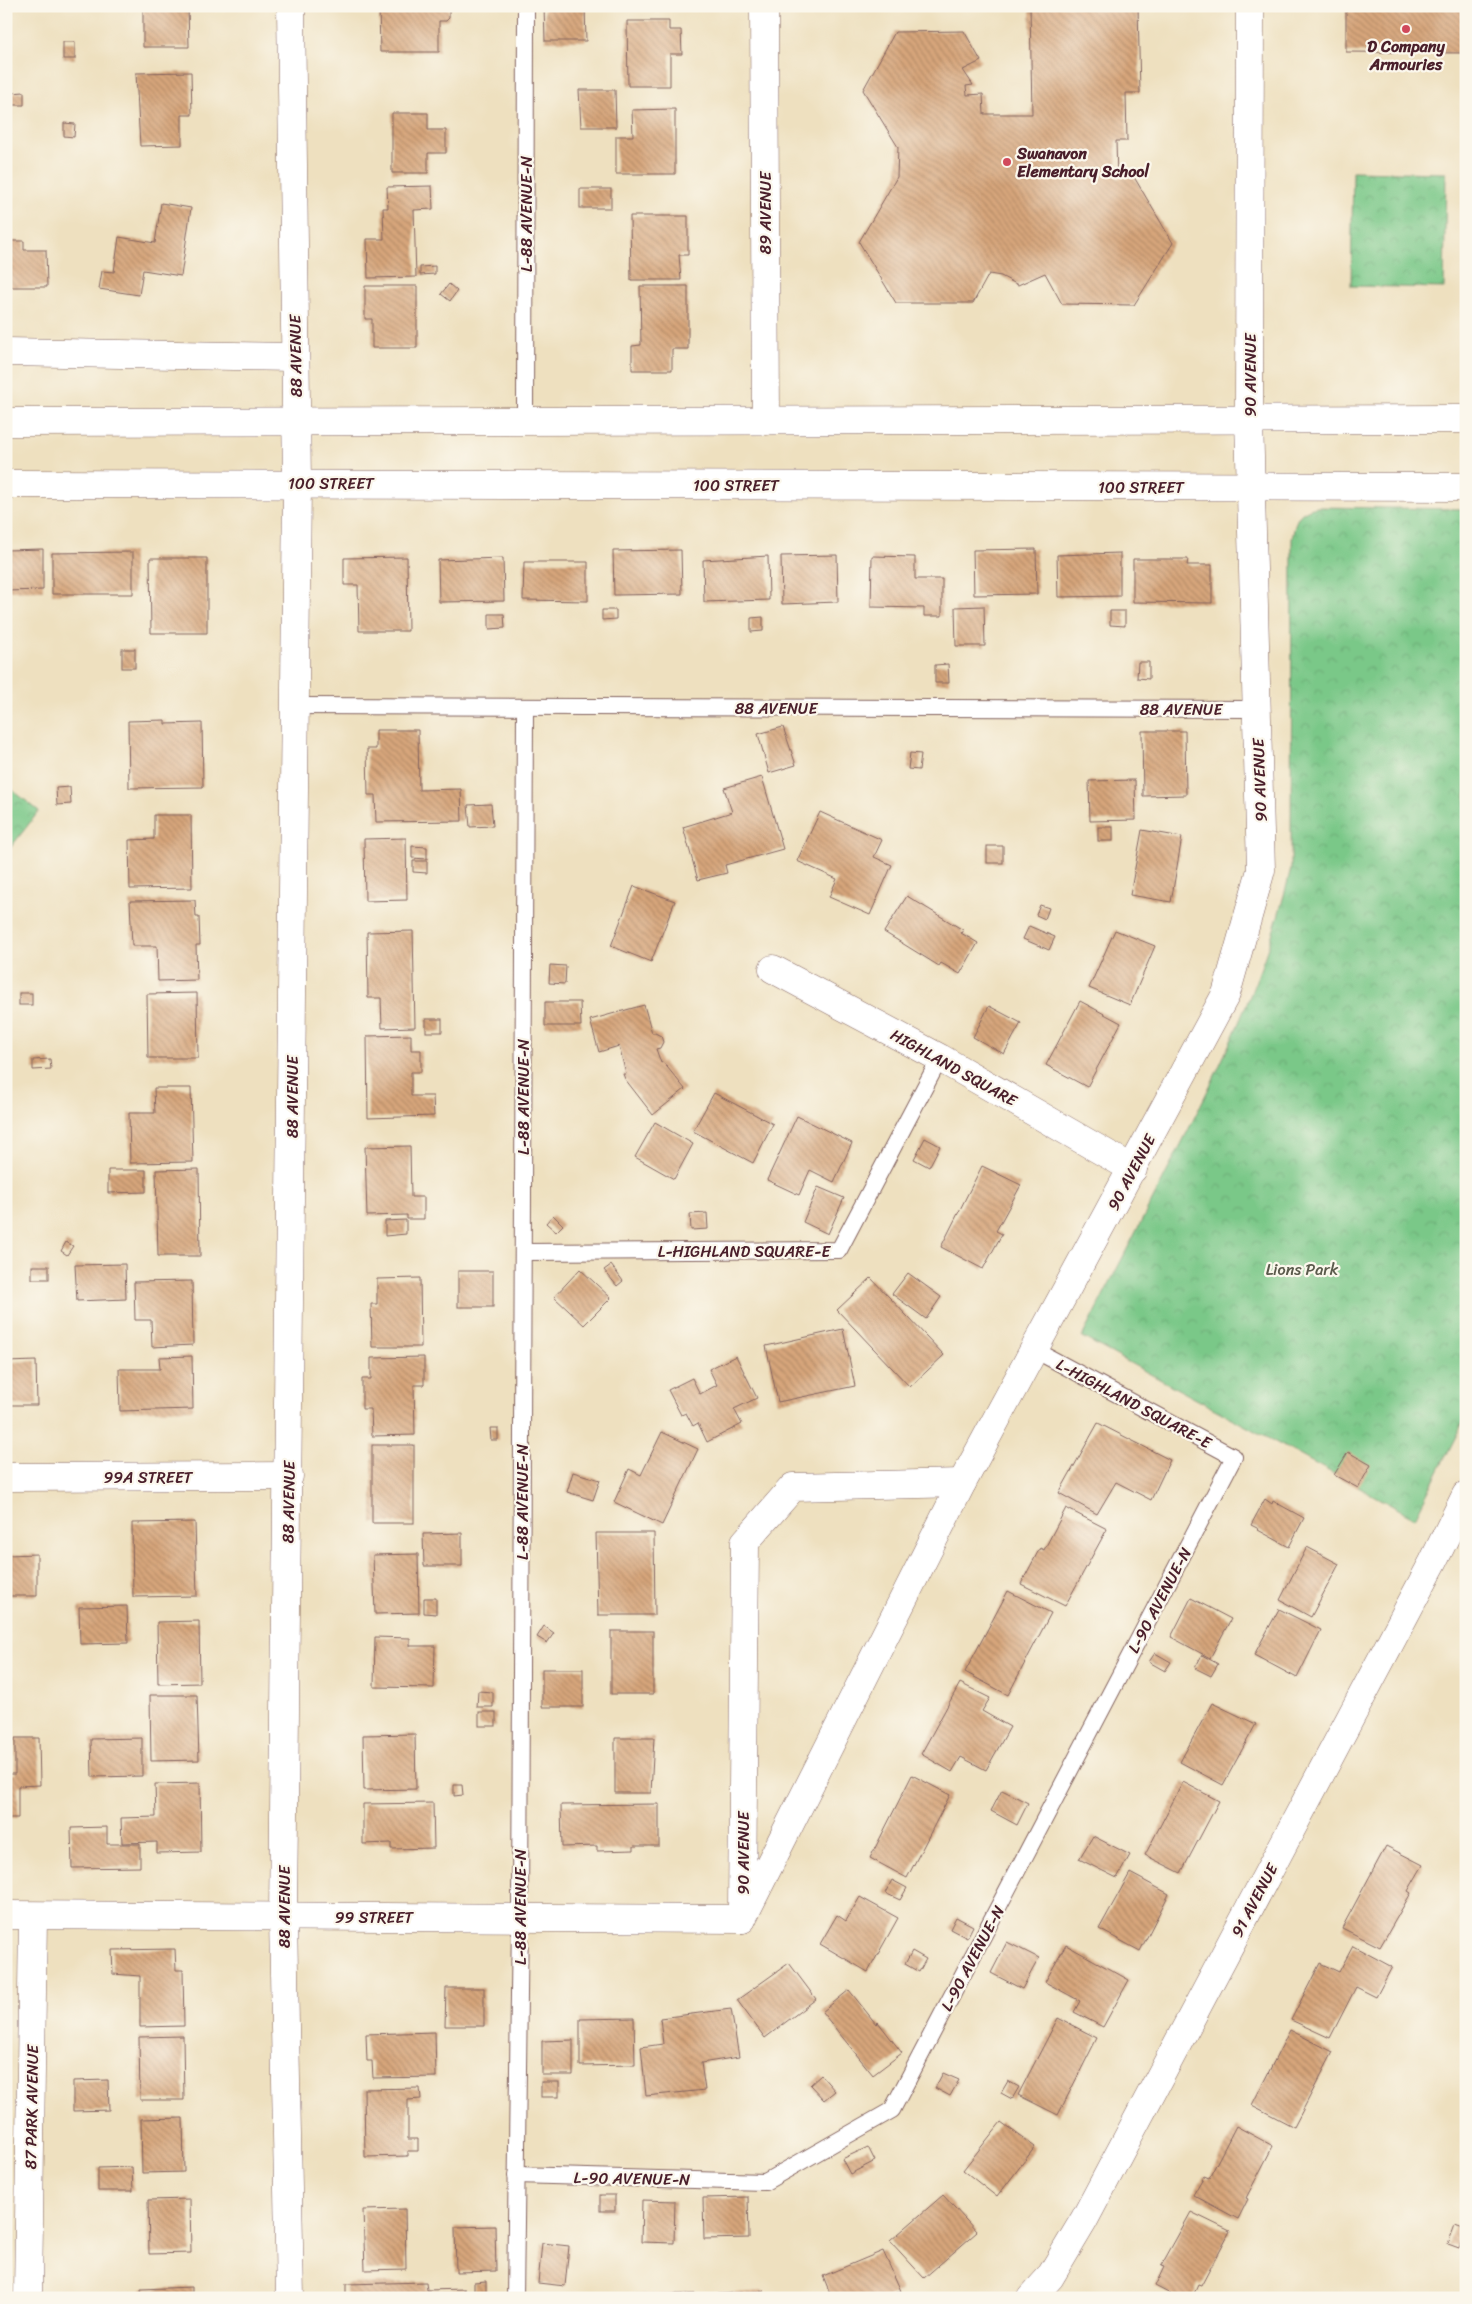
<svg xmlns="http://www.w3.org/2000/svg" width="1472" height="2304" font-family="Sriracha,sans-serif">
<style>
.park{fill:url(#park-crowns);stroke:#62745a}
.building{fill:url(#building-back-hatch)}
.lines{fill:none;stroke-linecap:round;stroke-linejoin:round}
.lane-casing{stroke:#83635f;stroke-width:18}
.street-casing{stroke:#83635f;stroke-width:29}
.secondary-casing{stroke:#83635f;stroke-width:29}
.lane{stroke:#fff;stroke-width:16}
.street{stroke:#fff;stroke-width:28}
.secondary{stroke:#fff;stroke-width:28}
.poi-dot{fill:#d1495b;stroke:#fbf7ec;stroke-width:2}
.labels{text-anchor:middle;stroke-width:4.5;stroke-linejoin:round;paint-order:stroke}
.poi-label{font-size:16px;font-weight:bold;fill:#4a1f2b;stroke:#fbf7ec}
.street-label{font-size:16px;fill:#4a1f2b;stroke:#fbf7ec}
.park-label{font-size:16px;fill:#5b5a4c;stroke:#fbf7ec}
</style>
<defs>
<pattern id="park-crowns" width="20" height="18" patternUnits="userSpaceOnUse" patternTransform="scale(1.25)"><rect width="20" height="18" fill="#7ac888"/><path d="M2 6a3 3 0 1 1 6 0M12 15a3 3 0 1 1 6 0" fill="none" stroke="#6bab76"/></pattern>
<pattern id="building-back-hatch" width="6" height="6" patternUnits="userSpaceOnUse" patternTransform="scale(1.25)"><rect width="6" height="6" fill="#d7a67b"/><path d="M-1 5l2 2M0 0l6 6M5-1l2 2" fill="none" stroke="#b08765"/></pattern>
</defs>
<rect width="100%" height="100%" fill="#fbf7ec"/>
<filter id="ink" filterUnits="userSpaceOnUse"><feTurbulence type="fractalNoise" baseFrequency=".02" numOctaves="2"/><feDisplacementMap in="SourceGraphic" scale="10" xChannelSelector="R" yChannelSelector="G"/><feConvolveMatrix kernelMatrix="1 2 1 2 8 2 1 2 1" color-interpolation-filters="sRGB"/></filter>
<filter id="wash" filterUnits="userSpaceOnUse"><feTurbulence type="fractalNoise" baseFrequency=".0096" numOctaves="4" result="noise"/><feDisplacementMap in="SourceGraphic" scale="20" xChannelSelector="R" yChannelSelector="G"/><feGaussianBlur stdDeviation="1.12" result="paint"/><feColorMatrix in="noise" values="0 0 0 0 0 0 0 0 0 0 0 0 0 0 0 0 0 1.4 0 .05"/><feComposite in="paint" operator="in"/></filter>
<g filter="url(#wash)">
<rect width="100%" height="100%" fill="#eee0bf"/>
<g class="park">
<path d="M1353 171 1446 173 1444 288 1351 286Z"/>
<path d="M1317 507 1466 509V1416L1415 1518 1082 1337C1112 1278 1142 1220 1172 1162 1221 1066 1266 974 1291 868L1292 539C1296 520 1296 512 1317 507Z"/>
<path d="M6 785 39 811 7 852H6Z"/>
</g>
<g id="blocks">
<g class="building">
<path d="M143 6H188L189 47H143Z"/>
<path d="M379 6H446L449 9V18L446 21H439V52H380Z"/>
<path d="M544 6H585L586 41H545Z"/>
<path d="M1030 6H1138L1140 93H1126L1127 141H1116L1117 178 1134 177 1173 243 1134 305 1062 304 1045 273 1018 285 1001 276 989 274 973 303H896L859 242 897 177 898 147 863 90 895 32 964 31 981 61 963 70 973 85 966 86 967 95 983 94 984 114H1032Z"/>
<path d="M1346 6H1466V53L1346 52Z"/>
<path d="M627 21H669V30H681L682 54H670V86H628Z"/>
<rect x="63" y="42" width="12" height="17"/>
<path d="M191 72 192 115H182V145L140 146 136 73Z"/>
<path d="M579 90H615L616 127H581Z"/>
<path d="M24 92V105H12V93Z"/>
<path d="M675 109V174H616V136H633L632 110Z"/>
<path d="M392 113H428V130H446V153H428V173H392Z"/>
<path d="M64 123 75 124 74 137 64 136Z"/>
<path d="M432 186 433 209 414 210 416 277 368 278 367 239H384L383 208H388L387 187Z"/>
<rect x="580" y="189" width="31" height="19"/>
<path d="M161 203 191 208 181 276 143 270 139 295 99 289 102 271 114 272 119 237 155 243Z"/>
<path d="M630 216H688V255H679L681 280H631Z"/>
<path d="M6 241H24V250H46L47 287H6Z"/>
<path d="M435 266V274L420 275V267Z"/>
<path d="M449 284 457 291 450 301 441 294Z"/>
<path d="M365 286H417V348H372V319H365Z"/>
<path d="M640 286H688V349H672V370H632V346L641 345Z"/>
<path d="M43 549V590L6 591V550Z"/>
<path d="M1036 549 1037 594 974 595 973 550Z"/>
<path d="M681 550 682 594 614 595 613 551Z"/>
<path d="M133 552V594H52V553Z"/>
<path d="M1120 553V596L1058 597 1057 555Z"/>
<path d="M837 555 838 602 782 604 781 556Z"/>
<path d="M768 556 769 600 704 602 703 560Z"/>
<path d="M872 556 915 557V579H942V616H924V608L871 607Z"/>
<path d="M407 557 408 631H359L358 585H344V558Z"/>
<path d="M150 558H207V633H151Z"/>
<path d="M503 558 504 601 439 602 438 560Z"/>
<path d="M1133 559H1188L1187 565H1212V603L1133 602Z"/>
<path d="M524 562H588V601L523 600Z"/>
<path d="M984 606 985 646H956L955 607Z"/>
<path d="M602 610H616V619L602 620Z"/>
<path d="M1110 611H1125V626L1110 625Z"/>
<path d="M489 614H504L505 628 489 629Z"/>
<path d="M763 617V631L751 632V618Z"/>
<rect x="122" y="649" width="13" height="19"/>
<path d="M1138 662H1149V679L1137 678Z"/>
<path d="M948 664 949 683H935V665Z"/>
<path d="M165 720V724L202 723 203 787 129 788 128 721Z"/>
<path d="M783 727 796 765 769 773 758 734Z"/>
<path d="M376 730H418L419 790 461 789 462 821 376 822 375 795H368L367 749H376Z"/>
<path d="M1142 731H1185L1186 795 1143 796Z"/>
<path d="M910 753 921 754 919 770 908 769Z"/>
<path d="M762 777 783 849 725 865 727 873 698 880 683 827 732 812 724 788Z"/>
<path d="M1135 780 1136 820 1090 821 1089 781Z"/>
<path d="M70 787 71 804 57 805 56 788Z"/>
<path d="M491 804 493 826 470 827 468 805Z"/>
<path d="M820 812 882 840 874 857 892 865 870 915 829 897 837 879 797 861Z"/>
<path d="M154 815H191L192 888 130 889 129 840 154 839Z"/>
<rect x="1098" y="827" width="15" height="14"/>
<path d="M1142 830 1182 837 1171 902 1130 895Z"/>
<path d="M406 838 407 900 365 901 364 839Z"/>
<path d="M412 846 427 847V859L412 858Z"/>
<rect x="987" y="846" width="16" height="17"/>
<path d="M413 861H427V873L413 872Z"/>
<path d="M634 886 675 901 651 962 611 946Z"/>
<path d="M907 896 963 930 961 933 978 943 960 974 941 963 939 966 884 932Z"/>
<path d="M195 900 196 917H199L200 945H196L197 980 158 981 157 946H132L130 901Z"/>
<path d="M1040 905 1049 908 1045 919 1036 915Z"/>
<path d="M1029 926 1055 937 1049 950 1023 939Z"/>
<path d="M1115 930 1155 946 1130 1005 1089 988Z"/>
<path d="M413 931 415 1027 382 1028 381 998H368L367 932Z"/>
<path d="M550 965 566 966 565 984 549 983Z"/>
<rect x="19" y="993" width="13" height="12"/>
<path d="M197 993 198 1058H148L147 994Z"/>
<path d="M1080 1001 1121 1023 1087 1087 1046 1065Z"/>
<path d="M545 1002H580L581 1026H545Z"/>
<path d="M644 1005 652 1033H655L661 1036 663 1042 660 1048 656 1049 661 1063 663 1062 685 1089 653 1115 625 1079 623 1074H626L619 1046 599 1052 590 1020Z"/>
<path d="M989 1006 1021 1023 1004 1054 973 1037Z"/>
<rect x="426" y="1019" width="16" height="13"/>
<path d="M411 1035V1050H421V1072H411V1096H433L434 1116 368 1118 367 1036Z"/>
<path d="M50 1059 51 1069 33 1070V1060Z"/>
<path d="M154 1088H191L193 1162 130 1163 129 1113H155Z"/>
<path d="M714 1093 773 1124 753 1163 693 1131Z"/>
<path d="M797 1116 852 1143 834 1182 810 1170 799 1195 767 1180Z"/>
<path d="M655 1122 693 1144 674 1179 635 1157Z"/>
<path d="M925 1138 940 1146 929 1167 914 1159Z"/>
<path d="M410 1146 411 1197H424V1219H407V1215L367 1216 365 1147Z"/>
<path d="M982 1166 1021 1185 996 1231 1002 1234 983 1269 941 1247Z"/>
<path d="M199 1169 200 1256H158L156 1170Z"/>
<path d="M108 1170H146V1192L108 1193Z"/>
<path d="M818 1187 844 1198 828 1234 803 1222Z"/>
<path d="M707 1213 708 1229 691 1230 690 1214Z"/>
<path d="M553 1215 563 1225 556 1232 546 1223Z"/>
<path d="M406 1220V1234L385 1236V1221Z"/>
<path d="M66 1242 73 1246 67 1255 61 1251Z"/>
<path d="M125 1264 126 1299 77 1301 75 1265Z"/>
<path d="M611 1265 623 1281 617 1286 604 1270Z"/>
<rect x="32" y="1266" width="17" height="13"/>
<path d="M580 1269 611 1298 584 1325 554 1297Z"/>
<rect x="458" y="1271" width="35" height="36"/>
<path d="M908 1273 941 1297 926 1319 892 1294Z"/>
<path d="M420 1278 421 1347H372L371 1304H377V1279Z"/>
<path d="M871 1278 944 1355 910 1387 837 1310Z"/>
<path d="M192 1281 193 1345 152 1347 151 1320H135L134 1282Z"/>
<path d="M843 1329 855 1386 778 1402 766 1346Z"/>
<path d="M192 1356 193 1409 120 1411 119 1369H160L159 1357Z"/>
<path d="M736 1356 757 1398 734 1409 742 1424 707 1442 698 1423 693 1426 686 1413 681 1415 668 1390 692 1378 700 1394 717 1385 709 1369Z"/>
<path d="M424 1357V1385H414L415 1435 372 1436 371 1409H362V1379H371V1358Z"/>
<path d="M36 1361 37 1405H6V1362Z"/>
<path d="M1098 1423 1170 1460 1151 1500 1116 1482 1097 1514 1059 1493Z"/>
<path d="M490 1428H498V1440H491Z"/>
<path d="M662 1432 698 1449 662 1525 614 1502 629 1469 641 1475Z"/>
<rect x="372" y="1445" width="42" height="78"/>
<path d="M1348 1452 1371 1465 1358 1488 1334 1475Z"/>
<path d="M573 1472 600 1480 593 1500 567 1492Z"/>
<path d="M1265 1499 1272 1504 1273 1501 1304 1518 1289 1547 1258 1530 1259 1529 1251 1525Z"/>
<path d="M1066 1508 1107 1529 1065 1606 1021 1584 1040 1548 1044 1550Z"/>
<path d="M195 1522 197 1596 133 1597 132 1523Z"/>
<path d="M462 1533V1566H424L423 1534Z"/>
<path d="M596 1533H654L655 1615H598Z"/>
<path d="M1307 1547 1339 1564 1311 1617 1280 1600Z"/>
<path d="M37 1554V1596H6V1555Z"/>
<path d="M418 1554 419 1613 375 1614 373 1555Z"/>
<path d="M1008 1591 1051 1613 1008 1695 965 1672Z"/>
<path d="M424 1598H436V1614L424 1613Z"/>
<path d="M1191 1598 1231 1619 1210 1658 1171 1637Z"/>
<path d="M127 1606 128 1643 80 1644 79 1607Z"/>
<path d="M1279 1609 1321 1630 1297 1678 1254 1655Z"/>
<path d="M199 1621 200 1683 158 1684 157 1622Z"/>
<path d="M544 1626 554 1633 547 1643 537 1637Z"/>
<rect x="611" y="1631" width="42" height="63"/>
<path d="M375 1637 410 1638V1646H435L434 1688 374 1687Z"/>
<path d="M1155 1653 1171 1662 1165 1671 1149 1662Z"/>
<path d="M1202 1655 1218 1664 1211 1676 1195 1668Z"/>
<rect x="542" y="1669" width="41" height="38"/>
<path d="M960 1683 990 1698 982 1711 1010 1727 986 1770 961 1757 952 1772 921 1754Z"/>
<path d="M478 1691 493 1692V1707H477Z"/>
<path d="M150 1695H197L199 1760 151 1761Z"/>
<path d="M1212 1703 1256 1724 1223 1785 1180 1762Z"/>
<rect x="479" y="1712" width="17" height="14"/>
<path d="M415 1734 416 1789 364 1790 363 1735Z"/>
<path d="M15 1738H39L40 1785 18 1786V1818H6V1774H15Z"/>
<path d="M142 1738V1776L92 1777 91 1739Z"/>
<path d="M615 1738H654L651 1793H615Z"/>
<path d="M912 1775 950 1795 907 1878 870 1858Z"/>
<path d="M1183 1782 1219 1801 1181 1873 1145 1855Z"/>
<path d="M200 1783 201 1852 157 1853V1842L122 1843 121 1818 156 1817 155 1784Z"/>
<path d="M454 1785H462L463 1795 454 1796Z"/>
<path d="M1002 1790 1028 1803 1017 1825 991 1811Z"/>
<path d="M433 1803 434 1848 391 1849V1843L363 1844V1804Z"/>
<path d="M659 1804V1846H634V1850L597 1851V1846L562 1847 561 1805Z"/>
<path d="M107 1827V1844H140V1867L72 1868 71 1828Z"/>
<path d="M1093 1836 1130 1855 1117 1878 1079 1859Z"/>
<path d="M1386 1846 1423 1865 1408 1891 1411 1893 1380 1947 1342 1928Z"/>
<path d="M1130 1873 1169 1894 1140 1951 1099 1929Z"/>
<path d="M892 1880 907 1888 900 1900 885 1893Z"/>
<path d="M860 1897 898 1918 868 1972 820 1944 837 1915 846 1921Z"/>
<path d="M956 1917 973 1926 967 1938 950 1929Z"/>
<path d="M1007 1942 1039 1958 1022 1989 991 1973Z"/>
<path d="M1066 1945 1129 1980 1103 2027 1074 2012 1080 2001 1045 1982Z"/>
<path d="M1353 1946 1392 1967 1376 1997 1356 1987 1330 2038 1291 2020 1320 1963 1339 1972Z"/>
<path d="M175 1949 176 1970H183L184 2026 140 2027V1976L113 1974 112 1950Z"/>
<path d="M912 1951 926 1959 919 1972 905 1964Z"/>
<path d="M789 1963 816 1999 765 2038 737 2000Z"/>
<path d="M446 1988H484V2026H445Z"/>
<path d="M849 1990 876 2024 878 2022 902 2053 873 2075 822 2012Z"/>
<path d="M731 2009 739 2057 701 2063 705 2090 646 2096 641 2047 663 2044 660 2018Z"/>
<path d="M634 2018 635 2065 580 2066V2019Z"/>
<path d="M1058 2018 1097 2038 1058 2115 1018 2095Z"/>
<path d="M1290 2030 1333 2052 1294 2127 1252 2105Z"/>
<path d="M435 2032 436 2077 373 2078 372 2061H367L366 2034Z"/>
<path d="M183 2036 184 2100H140L139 2037Z"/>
<path d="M573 2040V2075H542V2041Z"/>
<path d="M943 2073 959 2080 950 2096 935 2088Z"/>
<path d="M821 2075 835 2091 824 2100 810 2085Z"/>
<path d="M108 2080 109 2110 73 2111V2081Z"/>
<path d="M1008 2081 1019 2087 1012 2099 1001 2093Z"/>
<rect x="541" y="2082" width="18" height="15"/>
<path d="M420 2088 421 2099 408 2100V2139H418V2151H408V2156L365 2157 364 2089Z"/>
<path d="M183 2118 184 2172 142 2173 141 2119Z"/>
<path d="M1001 2122 1035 2147 997 2197 963 2170Z"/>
<path d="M1236 2126 1273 2146 1246 2198 1248 2199 1238 2219 1193 2195 1204 2176 1209 2178Z"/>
<path d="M868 2147 875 2161 850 2174 842 2159Z"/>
<path d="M132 2167 133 2191H98V2168Z"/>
<rect x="600" y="2195" width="15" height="16"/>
<path d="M943 2195 977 2232 924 2278 890 2241Z"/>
<path d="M748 2197 749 2238 704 2239 703 2198Z"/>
<path d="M190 2199 191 2253 149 2254 148 2200Z"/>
<path d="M642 2200 675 2201 674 2243 641 2242Z"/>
<path d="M405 2209 406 2269 365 2270 363 2210Z"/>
<path d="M1191 2212 1230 2231 1201 2286 1198 2285 1192 2298H1178L1155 2286 1164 2267 1161 2266Z"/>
<path d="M1455 2225 1466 2229 1459 2248 1448 2244Z"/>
<path d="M495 2226 496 2271 456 2272 455 2227Z"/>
<path d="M542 2243 569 2246 565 2286 538 2283Z"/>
<path d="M883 2251 901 2291 886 2298H832L823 2276Z"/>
<path d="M486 2281V2293H474V2282Z"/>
<path d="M426 2282 427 2290 465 2289V2298H346V2284Z"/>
<path d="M192 2287V2298H142L141 2289Z"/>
<path d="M764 2291V2298H706L705 2295Z"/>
<path d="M695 2294V2298H624V2295Z"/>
</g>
</g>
</g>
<g filter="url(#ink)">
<use href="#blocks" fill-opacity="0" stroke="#83635f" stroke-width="1"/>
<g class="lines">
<defs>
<g id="lane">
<path d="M525 421 526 6"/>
<path d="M295 706 1257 709"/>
<path d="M523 1252 839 1250 940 1058"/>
<path d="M516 2175 765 2182 892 2110 1234 1457 1035 1350"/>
<path d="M515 2298 520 1918 525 707"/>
</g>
<g id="street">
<path d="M291 6 297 483"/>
<path d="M764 6 766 421"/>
<path d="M6 352 294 357"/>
<path d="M6 484 1466 487"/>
<path d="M773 969 940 1058 1133 1169"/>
<path d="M6 1477 289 1476"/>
<path d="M742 1912 745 1542 793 1487 962 1483"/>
<path d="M6 1915 742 1919"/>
<path d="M742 1919 962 1483 1226 994 1261 870 1249 419 1250 6"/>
<path d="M28 2298 33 1916"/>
</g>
<g id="secondary">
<path d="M6 422 1466 419"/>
<path d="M290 2298 283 1917 297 483"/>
<path d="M1031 2298 1050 2277 1084 2220 1433 1562 1466 1495"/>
</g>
</defs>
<use href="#lane" class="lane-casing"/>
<use href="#street" class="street-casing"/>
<use href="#secondary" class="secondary-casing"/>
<use href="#lane" class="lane"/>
<use href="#street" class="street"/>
<use href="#secondary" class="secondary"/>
</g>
</g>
<g class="poi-dot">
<circle cx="1406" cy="29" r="5"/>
<circle cx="1007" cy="162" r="5"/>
</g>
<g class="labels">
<g class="poi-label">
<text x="1406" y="52">D Company<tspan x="1406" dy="18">Armouries</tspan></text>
<text x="1017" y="159" text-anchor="start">Swanavon<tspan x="1017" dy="18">Elementary School</tspan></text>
</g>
<g class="street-label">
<text transform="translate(765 213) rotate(-90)" y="6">89 AVENUE</text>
<text transform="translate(526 214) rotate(-90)" y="6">L-88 AVENUE-N</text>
<text transform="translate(295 356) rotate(-91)" y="6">88 AVENUE</text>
<text transform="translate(1250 375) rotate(-90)" y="6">90 AVENUE</text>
<text x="331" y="489">100 STREET</text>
<text x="736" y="491">100 STREET</text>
<text x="1141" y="493">100 STREET</text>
<text x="776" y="714">88 AVENUE</text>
<text x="1181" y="715">88 AVENUE</text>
<text transform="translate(1259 780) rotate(-92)" y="6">90 AVENUE</text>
<text transform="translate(954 1067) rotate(29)" y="6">HIGHLAND SQUARE</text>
<text transform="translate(292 1097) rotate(-90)" y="6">88 AVENUE</text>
<text transform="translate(523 1097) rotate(-90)" y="6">L-88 AVENUE-N</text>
<text transform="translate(1131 1172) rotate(-62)" y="6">90 AVENUE</text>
<text x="744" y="1257">L-HIGHLAND SQUARE-E</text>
<text transform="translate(1134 1403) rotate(28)" y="6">L-HIGHLAND SQUARE-E</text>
<text x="148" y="1483">99A STREET</text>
<text transform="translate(288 1502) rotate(-89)" y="6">88 AVENUE</text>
<text transform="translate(522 1502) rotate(-90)" y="6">L-88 AVENUE-N</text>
<text transform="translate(1159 1600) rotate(-62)" y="6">L-90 AVENUE-N</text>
<text transform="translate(743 1853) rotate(-90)" y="6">90 AVENUE</text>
<text transform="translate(1254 1900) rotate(-62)" y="6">91 AVENUE</text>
<text transform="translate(284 1907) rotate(-90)" y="6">88 AVENUE</text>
<text transform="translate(520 1907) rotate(-90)" y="6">L-88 AVENUE-N</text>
<text x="374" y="1923">99 STREET</text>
<text transform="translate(972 1958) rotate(-62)" y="6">L-90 AVENUE-N</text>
<text transform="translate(31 2107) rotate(-89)" y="6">87 PARK AVENUE</text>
<text transform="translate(632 2178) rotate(1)" y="6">L-90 AVENUE-N</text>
</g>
<g class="park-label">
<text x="1302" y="1275">Lions Park</text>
</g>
</g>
<rect width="1472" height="2304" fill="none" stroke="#fbf7ec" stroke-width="25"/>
</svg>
